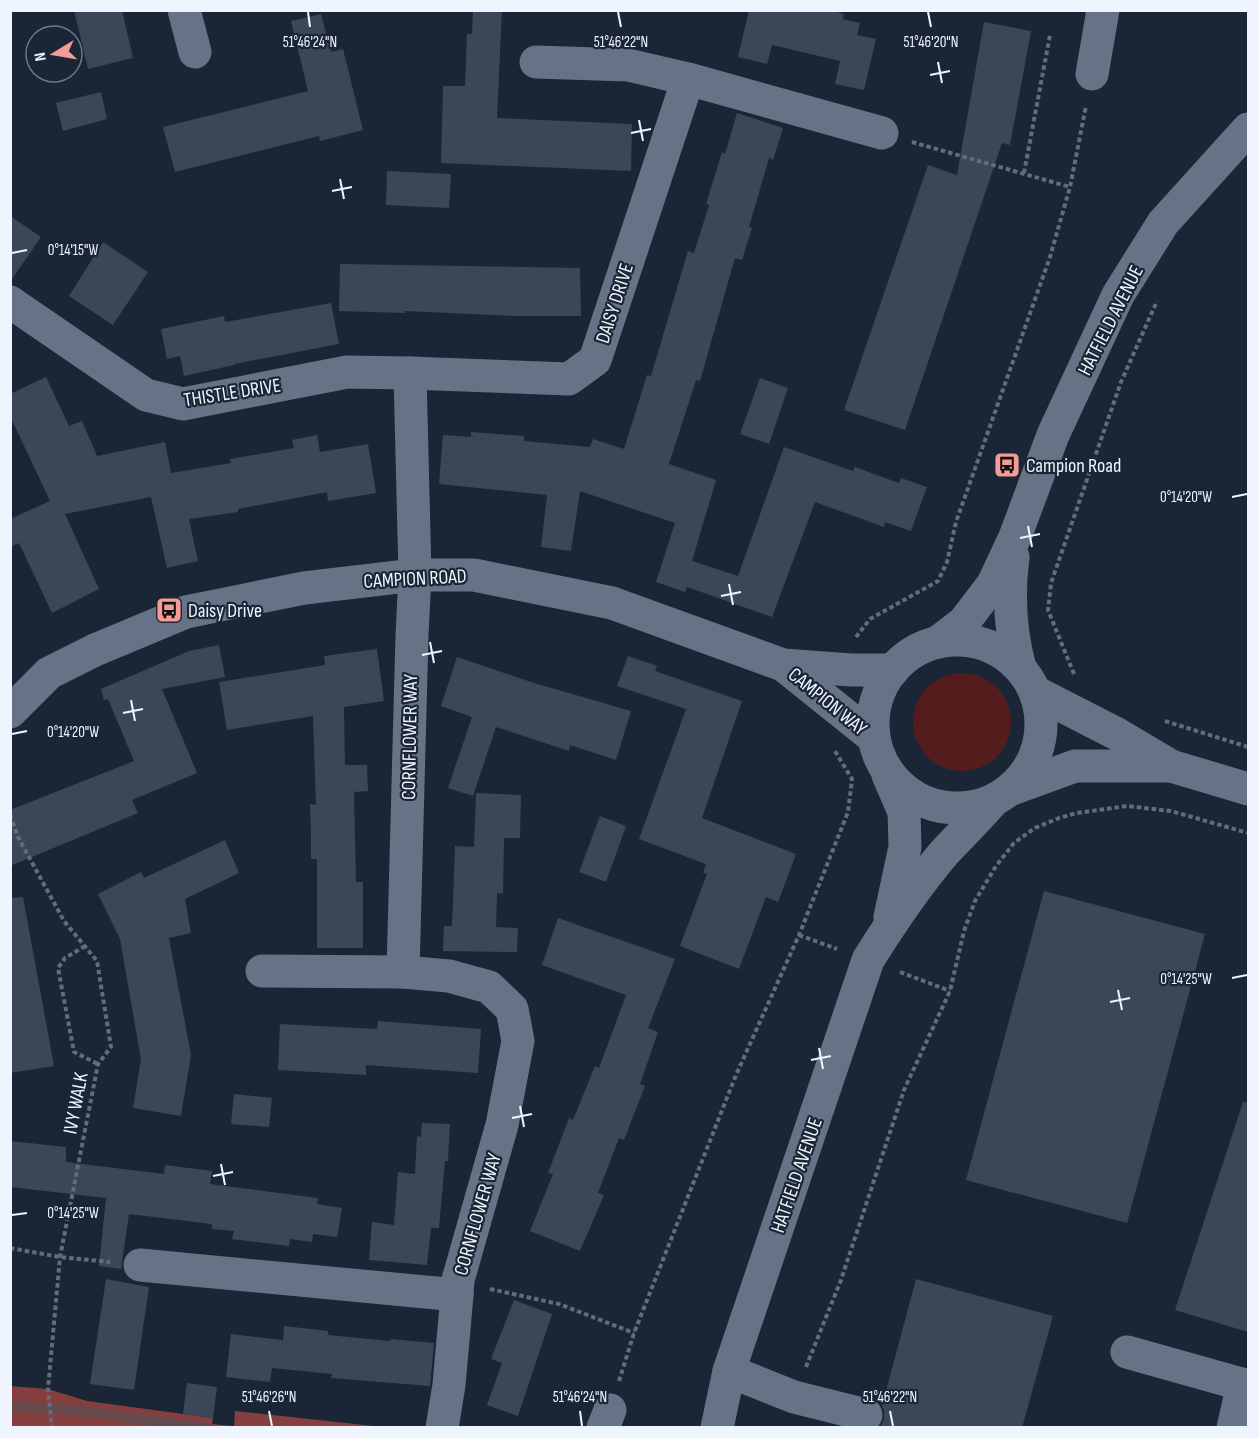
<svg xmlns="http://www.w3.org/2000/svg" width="1259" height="1438" font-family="'Sofia Sans Condensed',sans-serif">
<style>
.green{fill:#551c1d}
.forest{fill:#853f3e}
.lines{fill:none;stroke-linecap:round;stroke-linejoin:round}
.stream{stroke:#674a4e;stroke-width:10}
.building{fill:#3b4759}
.path{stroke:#636c7a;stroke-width:4;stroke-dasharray:4.5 3;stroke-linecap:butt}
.minor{stroke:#667386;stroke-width:33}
.ticks{fill:none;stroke:#eef5fe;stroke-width:2}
.labels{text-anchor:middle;stroke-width:4.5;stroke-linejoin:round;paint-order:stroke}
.street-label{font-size:20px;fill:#eef5fe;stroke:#1a2535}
.poi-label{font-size:20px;fill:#eef5fe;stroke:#1a2535;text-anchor:start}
.ticks-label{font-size:15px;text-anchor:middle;fill:#eef5fe;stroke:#1a2535;stroke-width:4.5;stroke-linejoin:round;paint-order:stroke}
</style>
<rect width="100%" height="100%" fill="#1a2535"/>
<circle class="green" cx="962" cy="722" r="49"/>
<path class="forest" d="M10 1386 48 1389 87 1401 213 1418 212 1424 234 1426 235 1411 383 1427H11Z"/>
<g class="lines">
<path class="stream" d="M10 1406 74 1410 207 1428"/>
</g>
<g class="building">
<path d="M74 10H122L133 58 88 69Z"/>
<path d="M473 10H502L497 118 632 124 631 171 441 163 443 86H465L467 34H472Z"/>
<path d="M749 10H830L844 14 843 19 860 23 857 35 876 39 864 90 835 84 840 61 772 45 767 64 738 57Z"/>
<path d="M321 14 331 52 343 49 363 130 320 141 319 136 175 172 163 127 308 91 291 21Z"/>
<path d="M984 22 1031 31 1010 145 1002 143 905 430 844 410 928 165 957 175Z"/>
<path d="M101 92 107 119 63 131 56 103Z"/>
<path d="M737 113 783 128 773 160 769 158 749 227 752 228 742 260 735 258 700 381 696 380 669 464 716 480 692 561 738 576 784 447 853 471 855 467 899 483 901 478 927 487 911 531 885 522 884 527 815 502 772 617 687 587 685 592 656 582 675 523 580 491 571 551 541 547 547 495 439 484 443 435 471 437V432L524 436V441L590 447 593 439 624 449 647 375 651 376 688 251 694 253 709 205 706 204 722 152 725 154Z"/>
<path d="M387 171 451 174 449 208 386 205Z"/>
<path d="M10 216 41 237 10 282Z"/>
<path d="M103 242 148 272 113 325 69 296Z"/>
<path d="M340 264 580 268 581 316H514L405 311V313L339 311Z"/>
<path d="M331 303 339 344 234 364V365L184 376 180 356 167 359 161 329 224 316 225 322Z"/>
<path d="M46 377 69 426 82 421 97 456 165 442 171 473 231 463 230 459 294 448 292 440 317 435 320 452 368 444 376 493 328 501 327 492 238 509V512L189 519 198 561 167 568 151 497 65 514 99 589 52 613 19 543 10 547V519L50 501 10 416V394Z"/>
<path d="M760 378 788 388 769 444 740 434Z"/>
<path d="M219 645 225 677 162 689 197 773 132 800 138 813 10 866V810L134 761 108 699 104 700 101 689 189 651Z"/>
<path d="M377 649 384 701 344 707 345 765H367L368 791 354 792 356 882H363V948H317V859H311V832L310 804 316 805 313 716 227 730 219 682 325 665 324 656Z"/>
<path d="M628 656 657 666 655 671 742 701 702 818 796 854 778 902 766 897 739 969 680 946 707 874 703 873 706 864 639 839 686 709 617 686Z"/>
<path d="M457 657 534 683 631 711 616 760 570 745 569 751 496 727 473 796 448 788 472 717 441 706Z"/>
<path d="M476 793 521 795 520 838H504L503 894 497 893 496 927 518 928 517 952 443 951 444 926H452L455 846 474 847Z"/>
<path d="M600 816 626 826 606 882 579 872Z"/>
<path d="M225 840 239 873 185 899 191 933 169 938 191 1055 181 1116 133 1108 141 1059 120 939 98 894 141 872 144 878Z"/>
<path d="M1044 891 1205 934 1127 1223 966 1180Z"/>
<path d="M23 897 54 1066 10 1073V898Z"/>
<path d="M558 918 675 959 648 1028 658 1032 640 1084 645 1086 624 1140 619 1138 598 1193 604 1195 580 1251 530 1231 553 1174 548 1173 569 1118 573 1120 595 1066 599 1068 626 995 542 965Z"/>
<path d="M378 1021 481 1029 478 1073 366 1065V1075L278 1070 280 1024 377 1029Z"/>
<path d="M234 1094 272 1098 269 1127 231 1124Z"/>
<path d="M1243 1102 1248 1103V1332L1175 1310Z"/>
<path d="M422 1123 450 1124 448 1161H445L439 1228H431L427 1265 369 1260 372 1222 394 1225 398 1172 415 1174 417 1136 421 1137Z"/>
<path d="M10 1141 66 1147V1162L164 1174 165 1165 212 1171 210 1184 318 1198 317 1204 342 1208 337 1237 313 1234 312 1242 290 1239 289 1246 232 1239 234 1231 212 1229V1224L129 1214 121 1269 99 1266 106 1198 10 1187Z"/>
<path d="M106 1279 149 1287 134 1390 90 1384Z"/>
<path d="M916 1279 1053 1316 1022 1428H880L884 1419V1410L882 1406Z"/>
<path d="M514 1300 552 1314 518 1416 487 1405 502 1363 491 1359Z"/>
<path d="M284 1326 328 1331V1335L390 1341 391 1339 434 1343 430 1386 331 1378 332 1374 272 1368 270 1382 226 1377 231 1334 283 1340Z"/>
<path d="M187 1383 217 1387 213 1418 183 1414Z"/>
</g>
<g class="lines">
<g class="path">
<path d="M912 142 1070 187"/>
<path d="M1024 173 1050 35"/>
<path d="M856 637 870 619 938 581 947 562 956 522 1050 257 1070 187 1086 106"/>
<path d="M1074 674 1048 610 1051 583 1121 382 1157 301"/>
<path d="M1165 721 1248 747"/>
<path d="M10 815 18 837 64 921 97 961 111 1047 98 1064 60 1257 48 1389 52 1428"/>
<path d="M799 935 837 949"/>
<path d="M85 946 65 958 58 968 74 1052 98 1064"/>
<path d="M900 972 950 991"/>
<path d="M10 1248 60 1257 110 1262"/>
<path d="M490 1289 559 1304 634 1333"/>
<path d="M806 1367 841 1280 904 1090 950 991 964 931 975 901 996 866 1014 843 1035 828 1059 818 1077 813 1127 806 1171 811 1248 833"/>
<path d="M619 1381 634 1333 736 1075 799 935 848 812 852 779 835 751"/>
</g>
<g class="minor">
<path d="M184 10 195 52"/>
<path d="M536 62 628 65 688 79"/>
<path d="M1092 74 1103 10"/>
<path d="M10 302 146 395 183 404 347 372 410 373"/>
<path d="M1013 557C1008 595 1010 631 1020 668"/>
<circle cx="957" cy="724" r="84"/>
<path d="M938 642 964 622 993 584 1015 537 1053 435 1118 295 1163 223 1248 129"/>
<path d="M783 665 874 738"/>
<path d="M1039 694 1117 734 1171 766 1248 789"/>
<path d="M10 712 49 673 95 650 186 612 304 588 415 575H474L612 603 783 665 851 670H893"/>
<path d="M888 775 904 812 905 847 890 917"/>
<path d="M1012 789 1075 766H1170"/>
<path d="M262 971 403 972"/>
<path d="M140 1265 457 1295 458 1280 502 1125 518 1041 512 1009 489 987 449 976 403 972 412 635 415 575 410 373 569 379 595 360 688 79 882 133"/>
<path d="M1127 1352 1248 1386"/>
<path d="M729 1371 794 1397 866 1415"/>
<path d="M442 1428 449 1385 457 1295"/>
<path d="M603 1428 610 1410"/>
<path d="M717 1428 729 1371 868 960C891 923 916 886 944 853 960 836 977 819 992 802"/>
<path d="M1233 1428 1243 1384"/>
</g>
</g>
<path class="ticks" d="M308 12 310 27M618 12 621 27M928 12 931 27M938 62 942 83M930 75 950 71M639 120 643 141M631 133 651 129M340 179 344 199M332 191 352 187M12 253 27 250M1232 497 1247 494M1028 526 1032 547M1020 538 1040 534M729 584 733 605M721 596 741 592M430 642 434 663M422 655 442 651M131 700 135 721M123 713 143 709M12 734 27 731M1232 978 1247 975M1118 990 1122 1010M1110 1002 1130 998M819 1048 823 1069M811 1060 831 1056M520 1106 524 1127M512 1118 532 1114M221 1164 225 1185M213 1176 233 1172M12 1215 27 1213M269 1411 272 1426M580 1411 582 1426M890 1411 893 1426"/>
<defs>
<symbol id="bus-square" viewBox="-11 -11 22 22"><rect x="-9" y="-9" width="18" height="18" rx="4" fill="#f59b98" stroke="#1a2535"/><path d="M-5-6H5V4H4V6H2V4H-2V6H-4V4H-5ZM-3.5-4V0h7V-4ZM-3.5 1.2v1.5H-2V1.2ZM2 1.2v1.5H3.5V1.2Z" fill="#111"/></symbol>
</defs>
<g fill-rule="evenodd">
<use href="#bus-square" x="992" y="450" width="30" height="30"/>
<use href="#bus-square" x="154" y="595" width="30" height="30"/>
</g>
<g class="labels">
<g class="street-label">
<text transform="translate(614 303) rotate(-72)" y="7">DAISY DRIVE</text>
<text transform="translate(1110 320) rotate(-63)" y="7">HATFIELD AVENUE</text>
<text transform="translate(232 392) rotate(-9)" y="7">THISTLE DRIVE</text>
<text transform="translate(415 578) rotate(-3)" y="7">CAMPION ROAD</text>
<text transform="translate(828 701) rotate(39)" y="7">CAMPION WAY</text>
<text transform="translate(409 737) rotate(-89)" y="7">CORNFLOWER WAY</text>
<text transform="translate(75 1103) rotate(-79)" y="7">IVY WALK</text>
<text transform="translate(796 1175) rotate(-71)" y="7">HATFIELD AVENUE</text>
<text transform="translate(477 1214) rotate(-74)" y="7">CORNFLOWER WAY</text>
</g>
<g class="poi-label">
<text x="1026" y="472">Campion Road</text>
<text x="188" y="617">Daisy Drive</text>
</g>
</g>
<g class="ticks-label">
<text x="310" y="47">51°46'24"N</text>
<text x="621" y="47">51°46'22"N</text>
<text x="931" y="47">51°46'20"N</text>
<text x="73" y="255">0°14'15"W</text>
<text x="1186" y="502">0°14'20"W</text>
<text x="73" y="737">0°14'20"W</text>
<text x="1186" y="984">0°14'25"W</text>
<text x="73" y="1218">0°14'25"W</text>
<text x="269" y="1402">51°46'26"N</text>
<text x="580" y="1402">51°46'24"N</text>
<text x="890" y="1402">51°46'22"N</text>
</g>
<rect width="1259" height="1438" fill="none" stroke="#eef5fe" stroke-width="24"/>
<g transform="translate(54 54) rotate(259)"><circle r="28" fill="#1a2535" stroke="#6f7885" stroke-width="1.5"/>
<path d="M0-4.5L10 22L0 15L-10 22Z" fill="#f59b98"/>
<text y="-9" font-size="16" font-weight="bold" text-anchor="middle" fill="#eef5fe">N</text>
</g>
</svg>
